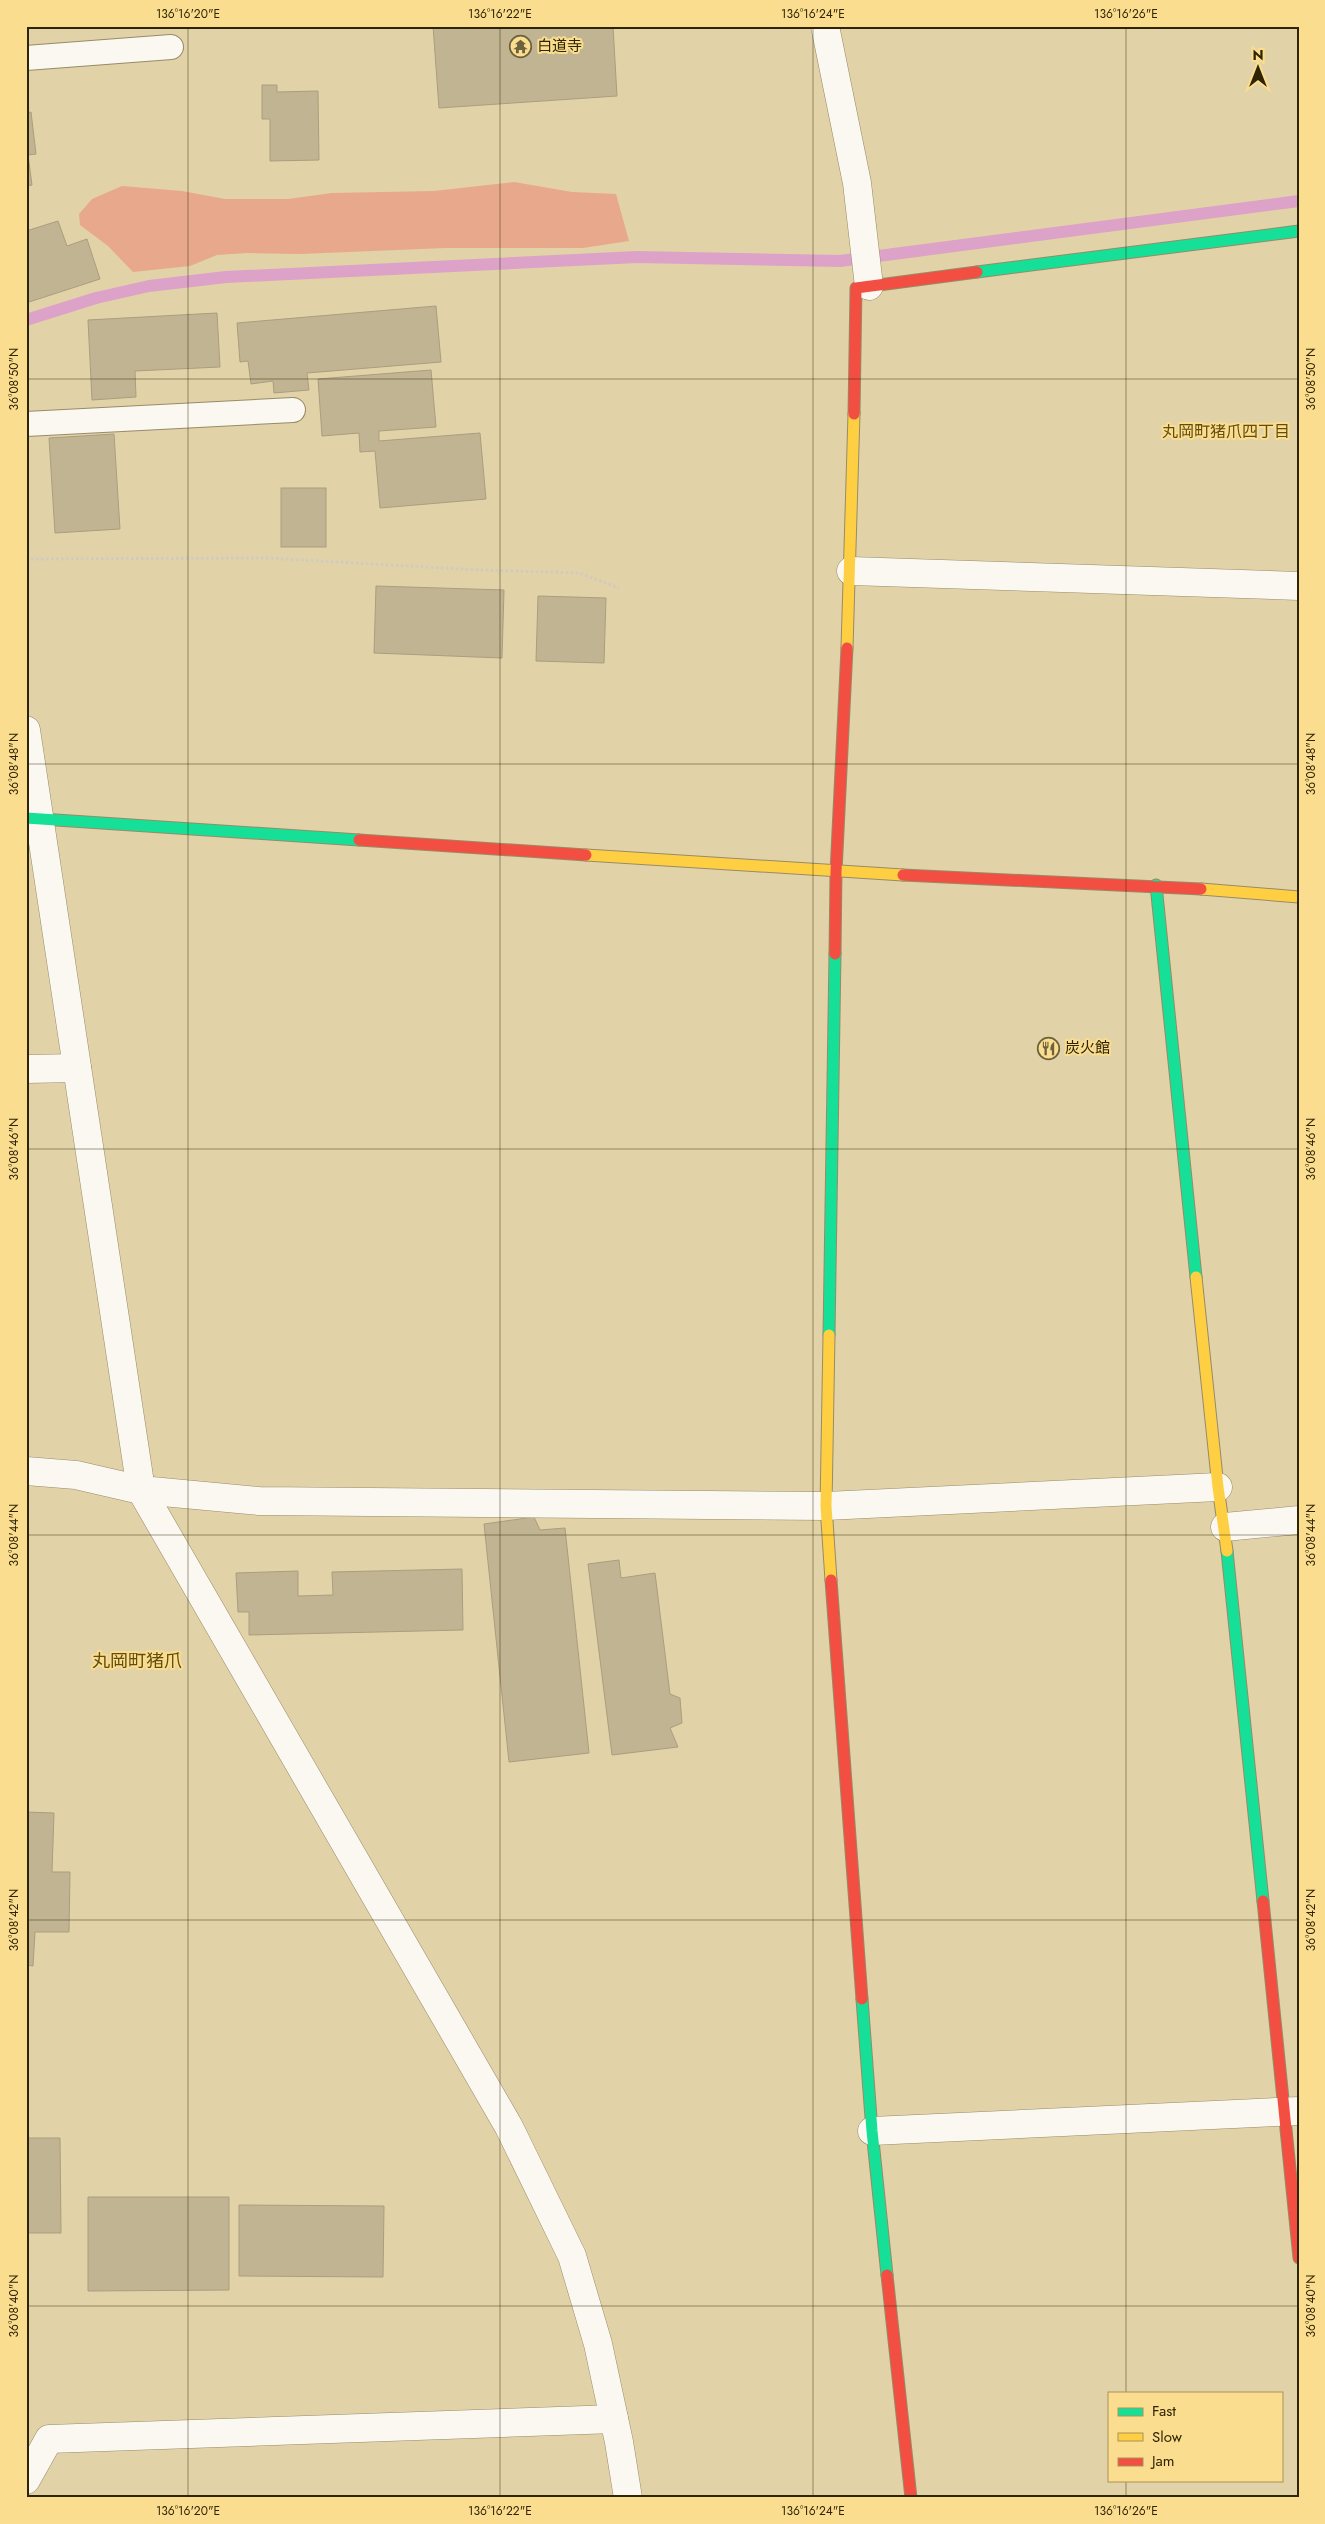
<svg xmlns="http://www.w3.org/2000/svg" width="1325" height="2524" font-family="Jost,'Noto Sans JP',sans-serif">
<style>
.forest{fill:#e8a88c}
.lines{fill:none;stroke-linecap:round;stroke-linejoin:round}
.stream{stroke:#dda2c7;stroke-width:12}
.building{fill:#c1b493;stroke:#ab9e7d}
.lane-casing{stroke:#978b67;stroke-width:26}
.street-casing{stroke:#978b67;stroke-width:29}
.fast-casing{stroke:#978b67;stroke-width:13}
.slow-casing{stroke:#978b67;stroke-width:13}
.jam-casing{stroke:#978b67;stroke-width:13}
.path{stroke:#d0cbbe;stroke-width:3;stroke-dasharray:2.5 2.5;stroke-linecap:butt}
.lane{stroke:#fbf8f2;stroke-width:24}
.street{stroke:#fbf8f2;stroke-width:28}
.fast{stroke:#16e098;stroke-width:11}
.slow{stroke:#ffcf43;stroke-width:11}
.jam{stroke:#f24e42;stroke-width:11}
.ticks{fill:none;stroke:#2f2403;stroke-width:1;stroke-opacity:0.45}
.labels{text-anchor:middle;stroke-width:4;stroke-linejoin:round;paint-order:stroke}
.poi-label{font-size:15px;fill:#2f2403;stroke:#fadd8f;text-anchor:start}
.neighbourhood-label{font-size:16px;fill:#624d0e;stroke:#fadd8f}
.quarter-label{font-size:18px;fill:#624d0e;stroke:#fadd8f}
.neatline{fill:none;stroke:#2f2403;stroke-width:2}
.ticks-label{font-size:12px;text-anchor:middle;fill:#2f2403}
</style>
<rect width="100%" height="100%" fill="#e2d2a8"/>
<path class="forest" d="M514 182 572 192 616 194 629 241 583 248H445L300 254 247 253 217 255 190 266 133 272 108 246 80 225 79 214 92 199 122 186 182 191 225 199H288L332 193 434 191Z"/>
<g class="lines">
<path class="stream" d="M26 320 96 298 149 286 226 277 637 257 840 261 1299 201"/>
</g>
<g class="building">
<path d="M433 26H613L617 96 439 108Z"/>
<path d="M262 85H277V92L318 91 319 160 270 161V119H262Z"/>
<path d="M31 112 36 154 28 155 32 185 26 186V113Z"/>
<path d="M58 221 67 246 87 239 100 279 26 303V231Z"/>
<path d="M436 306 441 362 307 373 309 390 274 393 273 381 251 384 248 361 240 362 237 323Z"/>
<path d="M217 313 220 367 135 371 136 397 92 400 88 320Z"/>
<path d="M431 370 436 427 379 431V441L480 433 486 499 380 508 375 451 360 452 359 433 322 436 318 379Z"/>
<path d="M114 434 120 529 55 533 49 438Z"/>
<rect x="281" y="488" width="45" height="59"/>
<path d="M376 586 504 590 502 658 374 653Z"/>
<path d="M538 596 606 598 604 663 536 661Z"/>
<path d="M534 1517 540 1530 565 1528 589 1753 509 1762 484 1524Z"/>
<path d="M619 1560 621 1578 655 1573 670 1694 680 1698 682 1723 670 1728 678 1747 612 1755 588 1564Z"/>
<path d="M462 1569 463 1630 249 1635V1612H238L236 1573 298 1571V1596L333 1595 332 1572Z"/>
<path d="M26 1812 54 1813 52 1872H70L69 1932H35L33 1966 26 1965Z"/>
<path d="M26 2138H60L61 2233H26Z"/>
<path d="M88 2197H229V2290L88 2291Z"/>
<path d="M239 2205 384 2206 383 2277 239 2276Z"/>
</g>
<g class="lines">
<defs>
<g id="lane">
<path d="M26 58 171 47"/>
<path d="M26 424 293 410"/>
</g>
<g id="street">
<path d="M825 26 857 183 869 286"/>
<path d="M851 571 1299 586"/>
<path d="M26 730 141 1490 509 2127 572 2256 598 2344 619 2442 628 2498"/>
<path d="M26 1069 77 1068"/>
<path d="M26 1471 76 1475 141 1490 259 1501 826 1506 1218 1487"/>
<path d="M1225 1527 1299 1520"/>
<path d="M872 2131 1299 2111"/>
<path d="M26 2480 49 2439 614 2419"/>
</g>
<g id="fast">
<path d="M977 272 1299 231"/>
<path d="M26 818 359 840"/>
<path d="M1156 885 1196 1277"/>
<path d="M829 1335 835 954"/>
<path d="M1227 1551 1263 1901"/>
<path d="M862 1999 872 2131 887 2275"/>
</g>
<g id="slow">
<path d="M847 648 854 414"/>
<path d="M586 855 903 875"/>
<path d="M1201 889 1299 897"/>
<path d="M1196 1277 1218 1487 1227 1551"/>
<path d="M829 1335 826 1506 831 1580"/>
</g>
<g id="jam">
<path d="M854 414 856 288 977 272"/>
<path d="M359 840 586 855"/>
<path d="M903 875 1201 889"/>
<path d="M835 954 836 872 847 648"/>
<path d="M831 1580 862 1999"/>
<path d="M1263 1901 1299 2258"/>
<path d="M887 2275 911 2498"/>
</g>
</defs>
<use href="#lane" class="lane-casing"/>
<use href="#street" class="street-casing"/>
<use href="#fast" class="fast-casing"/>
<use href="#slow" class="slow-casing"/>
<use href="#jam" class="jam-casing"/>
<path class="path" d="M26 559 266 558 480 570 579 573 619 588"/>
<use href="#lane" class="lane"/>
<use href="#street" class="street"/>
<use href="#fast" class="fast"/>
<use href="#slow" class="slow"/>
<use href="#jam" class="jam"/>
</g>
<path class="ticks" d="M188 26V2498M500 26V2498M813 26V2498M1126 26V2393M26 379H1299M26 764H1299M26 1149H1299M26 1535H1299M26 1920H1299M26 2306H1299M1126 2480V2498"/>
<defs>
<symbol id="temple-ring" viewBox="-11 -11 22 22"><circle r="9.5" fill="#fadd8f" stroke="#6e613d" stroke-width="1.5"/><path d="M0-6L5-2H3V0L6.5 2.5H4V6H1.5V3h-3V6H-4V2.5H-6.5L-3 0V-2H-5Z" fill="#6e613d"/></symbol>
<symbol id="restaurant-ring" viewBox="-11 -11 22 22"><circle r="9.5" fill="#fadd8f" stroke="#6e613d" stroke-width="1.5"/><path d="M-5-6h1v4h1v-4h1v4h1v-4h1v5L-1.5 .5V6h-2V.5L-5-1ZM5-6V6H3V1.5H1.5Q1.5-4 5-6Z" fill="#6e613d"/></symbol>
</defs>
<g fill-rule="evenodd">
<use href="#temple-ring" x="508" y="34" width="25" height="25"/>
<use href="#restaurant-ring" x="1036" y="1036" width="25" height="25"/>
</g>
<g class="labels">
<g class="poi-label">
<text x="537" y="51">白道寺</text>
<text x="1065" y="1053">炭火館</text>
</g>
<g class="neighbourhood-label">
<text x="1226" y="437">丸岡町猪爪四丁目</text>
</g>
<g class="quarter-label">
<text x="137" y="1667">丸岡町猪爪</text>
</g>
</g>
<rect width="1325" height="2524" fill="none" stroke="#fadd8f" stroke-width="55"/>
<rect x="1108" y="2392" width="175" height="90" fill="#fadd8f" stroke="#a99357"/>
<rect x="1118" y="2408" width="25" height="8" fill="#16e098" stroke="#a99357"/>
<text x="1152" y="2416" font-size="15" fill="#2f2403">Fast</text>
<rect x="1118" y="2433" width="25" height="8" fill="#ffcf43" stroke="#a99357"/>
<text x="1152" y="2442" font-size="15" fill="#2f2403">Slow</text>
<rect x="1118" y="2458" width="25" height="8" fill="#f24e42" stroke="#a99357"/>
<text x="1152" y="2466" font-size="15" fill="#2f2403">Jam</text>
<g transform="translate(1258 68)" stroke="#fadd8f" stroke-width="4" paint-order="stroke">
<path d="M0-4L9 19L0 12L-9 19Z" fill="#2f2403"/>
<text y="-8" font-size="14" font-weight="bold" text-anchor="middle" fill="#2f2403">N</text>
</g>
<rect x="28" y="28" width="1270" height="2468" class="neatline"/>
<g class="ticks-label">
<text x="188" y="18">136°16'20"E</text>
<text x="500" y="18">136°16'22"E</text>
<text x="813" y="18">136°16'24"E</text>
<text x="1126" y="18">136°16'26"E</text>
<text transform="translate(14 379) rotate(-90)" y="4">36°08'50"N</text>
<text transform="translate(1311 379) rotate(-90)" y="4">36°08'50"N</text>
<text transform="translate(14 764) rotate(-90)" y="4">36°08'48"N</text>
<text transform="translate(1311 764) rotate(-90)" y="4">36°08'48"N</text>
<text transform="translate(14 1149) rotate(-90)" y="4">36°08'46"N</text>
<text transform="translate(1311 1149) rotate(-90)" y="4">36°08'46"N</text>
<text transform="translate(14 1535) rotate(-90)" y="4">36°08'44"N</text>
<text transform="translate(1311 1535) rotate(-90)" y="4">36°08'44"N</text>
<text transform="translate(14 1920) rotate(-90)" y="4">36°08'42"N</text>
<text transform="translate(1311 1920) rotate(-90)" y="4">36°08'42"N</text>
<text transform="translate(14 2306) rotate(-90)" y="4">36°08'40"N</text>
<text transform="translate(1311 2306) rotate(-90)" y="4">36°08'40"N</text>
<text x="188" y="2515">136°16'20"E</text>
<text x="500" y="2515">136°16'22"E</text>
<text x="813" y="2515">136°16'24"E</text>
<text x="1126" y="2515">136°16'26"E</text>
</g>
</svg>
